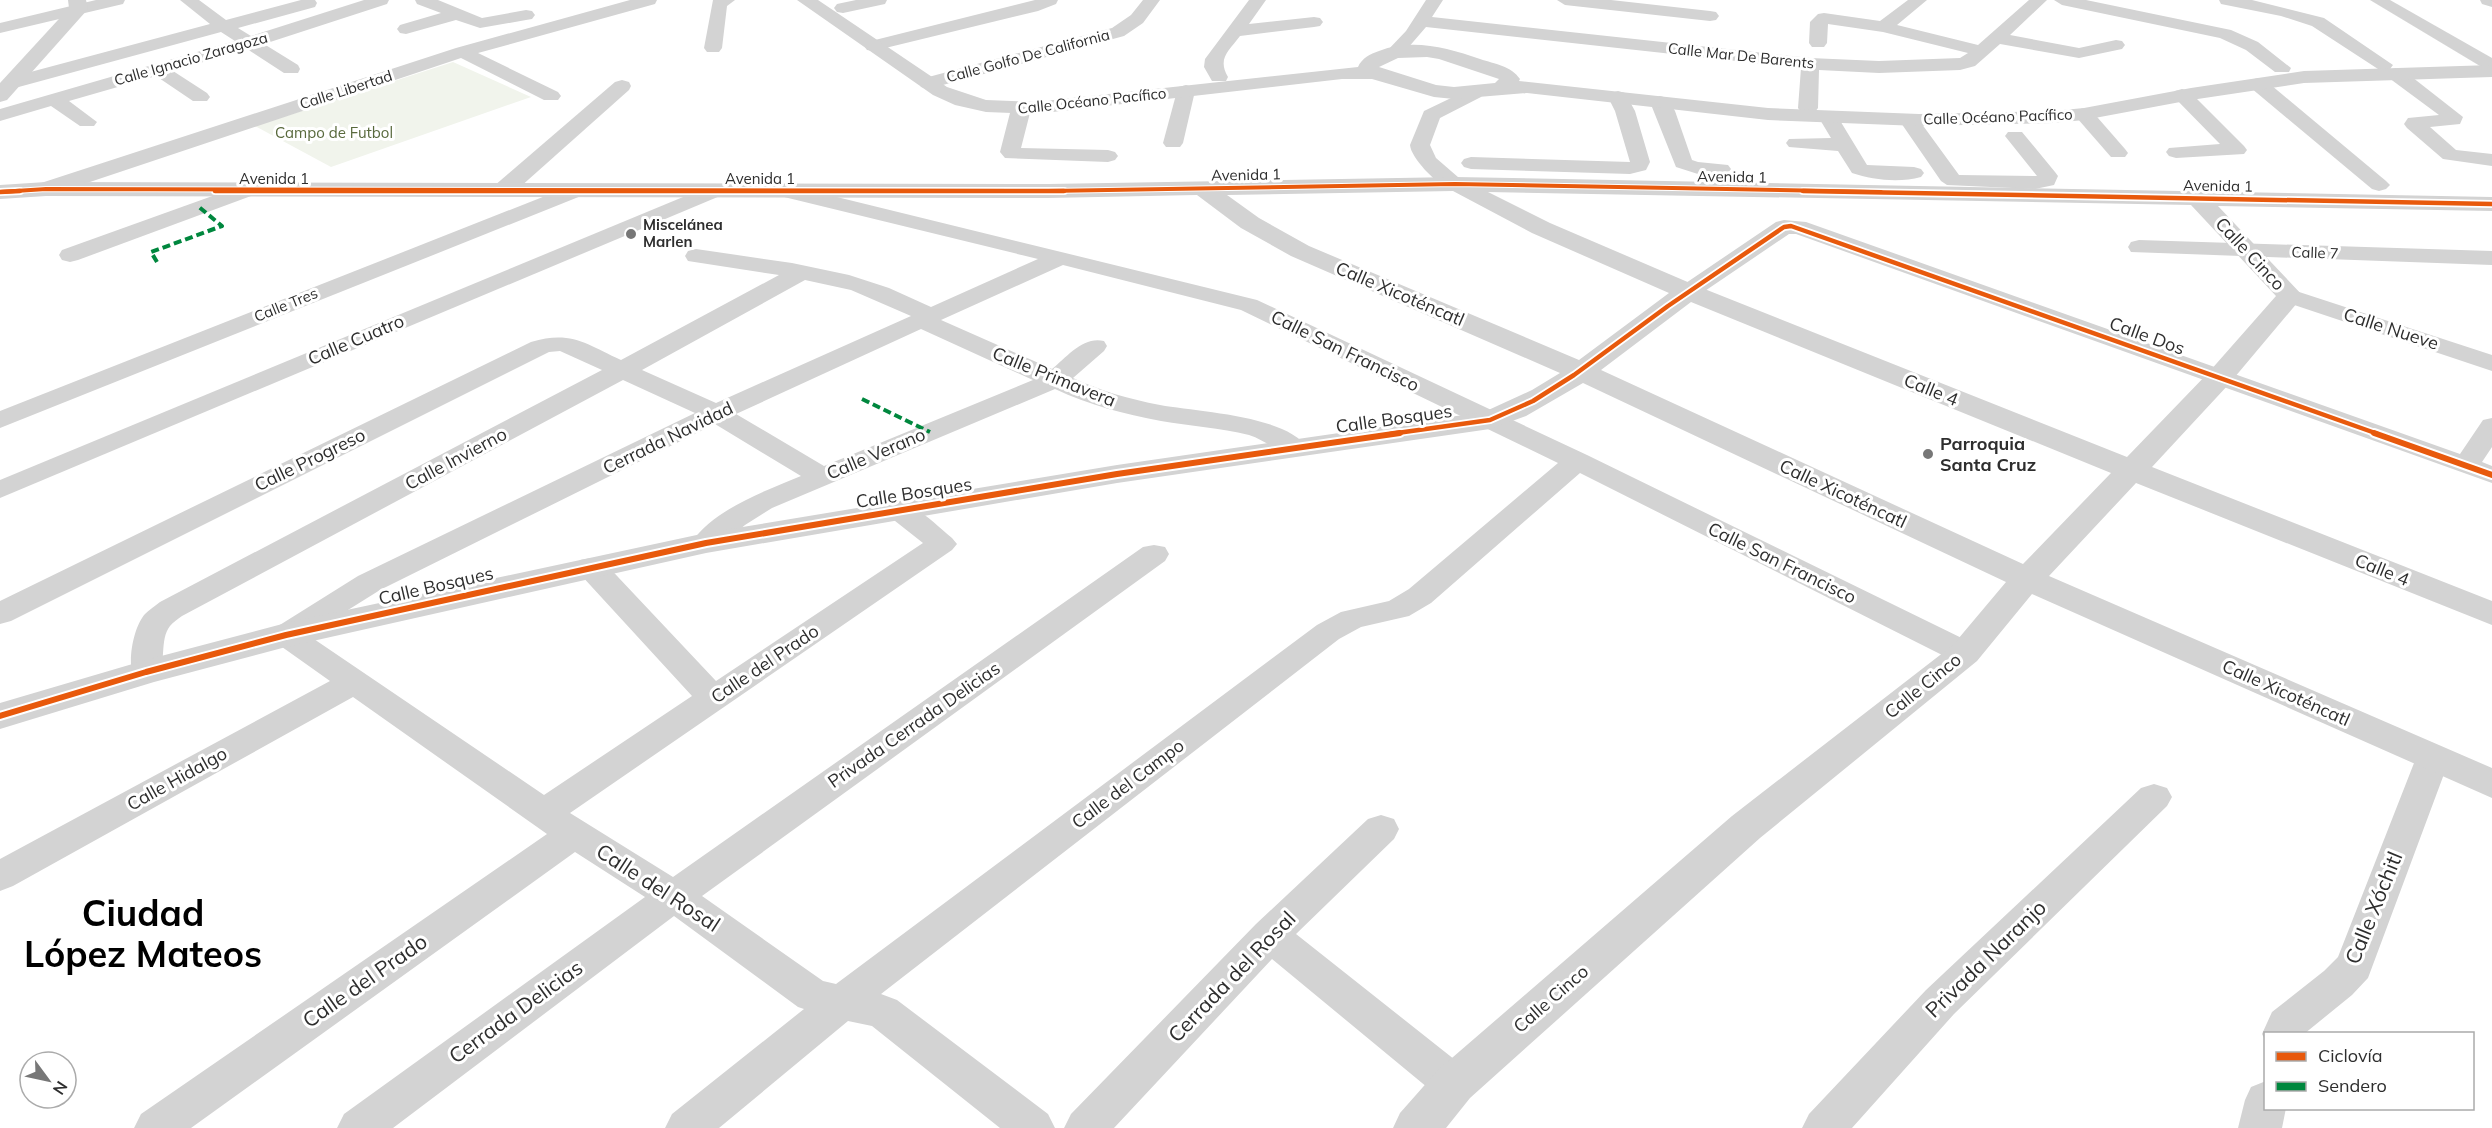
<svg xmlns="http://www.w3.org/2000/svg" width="2492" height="1128" font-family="Mulish,sans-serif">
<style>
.green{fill:#f1f4ec}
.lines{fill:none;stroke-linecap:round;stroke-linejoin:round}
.minor{fill:#d3d3d3;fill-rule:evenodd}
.tertiary{fill:#d3d3d3;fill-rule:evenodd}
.quiet{stroke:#00873e;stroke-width:4;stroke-dasharray:8 4;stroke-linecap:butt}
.cycleway-far2-casing{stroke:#fff;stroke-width:6}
.cycleway-far1-casing{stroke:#fff;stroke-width:8}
.cycleway-casing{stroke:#fff;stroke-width:10}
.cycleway-far2{stroke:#e8590c;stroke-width:4}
.cycleway-far1{stroke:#e8590c;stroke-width:4.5}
.cycleway{stroke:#e8590c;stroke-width:6}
.poi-dot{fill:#777;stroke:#fff;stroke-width:2}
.labels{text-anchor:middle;stroke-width:6;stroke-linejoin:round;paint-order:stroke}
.far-street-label{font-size:15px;fill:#2e2e2e;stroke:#fff}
.far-park-label{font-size:15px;fill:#58693c;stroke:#fff}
.far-poi-label{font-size:15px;font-weight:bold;fill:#2e2e2e;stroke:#fff;text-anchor:start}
.street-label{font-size:18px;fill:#2e2e2e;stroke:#fff}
.poi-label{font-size:18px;font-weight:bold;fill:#2e2e2e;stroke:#fff;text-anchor:start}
.near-street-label{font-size:21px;fill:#2e2e2e;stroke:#fff}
.near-town-label{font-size:36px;font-weight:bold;fill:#000;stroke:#fff}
</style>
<rect width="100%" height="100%" fill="#fff"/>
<path class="green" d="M453 62 531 97 331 167 255 126Z"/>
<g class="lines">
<g class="minor">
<path d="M96 0H125L123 4 0 33V23Z"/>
<path d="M180 0H199L226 20 301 0H315L317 3 315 7 238 28 251 36 364 0H389L387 4 264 44 298 65 300 69 298 73H284L247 49 173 71 207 93 210 97 207 101H193L156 76 69 101 97 122 94 126H80L51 106 0 121V109L235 41 221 32 15 88 8 86 6 82 8 78 210 24Z"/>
<path d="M415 0H438L482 18 526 10 532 11 535 15 532 19 526 20 480 28 456 20 406 34 400 33 397 29 400 25 441 13 417 4Z"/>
<path d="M630 0H657L655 4 478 53 558 92 561 96 558 100H544L461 58 54 194 46 195 38 194 35 189 38 184 456 48Z"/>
<path d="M713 0H735L727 6 722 48 719 52H707L704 48Z"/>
<path d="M856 0H887L885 4 843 13 837 12 834 8 837 4Z"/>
<path d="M1035 0H1058L1056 4 1038 11 873 51 867 50 864 46 867 42Z"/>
<path d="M1143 0H1160L1143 23 1124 36 928 89 921 87 919 83 921 79 1112 28 1131 15Z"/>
<path d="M1249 0H1266L1249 24 1314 17 1320 18 1323 22 1320 26 1314 27 1240 36C1229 51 1217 58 1228 77L1226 81H1212L1204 67 1205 59Z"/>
<path d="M1426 0H1443L1432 17 1810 58 1879 61 1960 58 1968 53 1883 32 1828 24 1827 43 1824 47H1812L1809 43 1810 22 1818 14 1824 13 1880 21 1908 0H1927L1897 25 1978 45 2029 0H2047L2010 35 2079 48 2116 40 2122 41 2125 45 2122 49 2079 58 2000 44 1975 66 1960 70 1879 73 1819 70 1818 108 1815 112H1801L1798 108 1801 68 1426 27 1401 56H1389L1386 52 1406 31Z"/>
<path d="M1557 0H1611L1710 11 1716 12 1719 16 1716 20 1710 21 1565 5Z"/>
<path d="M2054 0H2086L2231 30 2258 42 2291 68 2289 72H2275L2246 50 2220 38 2062 5Z"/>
<path d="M2219 0H2252L2324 18 2393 65 2390 69H2378L2312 26 2281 16 2221 4Z"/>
<path d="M2370 0H2390L2492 58V66H2480Z"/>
<path d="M2480 0H2492V7L2482 4Z"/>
<path d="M2396 68 2403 70 2463 117 2460 124 2430 127 2456 150 2492 154V166L2443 159 2407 128 2404 124 2408 118 2439 115 2389 78 2387 74 2389 70Z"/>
<path d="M2258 78 2265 80 2386 181 2390 185 2386 189 2379 191 2372 189 2251 88 2249 84 2251 80Z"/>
<path d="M622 80 629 82 631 86 629 90 510 196 502 197 494 196 491 191 494 186 615 82Z"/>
<path d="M1186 85 1193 87 1195 91 1183 143 1180 147H1166L1163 143 1177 91 1179 87Z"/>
<path d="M1474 87 1481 89 1484 93 1481 97 1440 118 1430 145 1436 158 1466 184 1462 188C1458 190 1453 191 1448 189 1436 183 1411 158 1410 145L1424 111Z"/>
<path d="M2182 89 2189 91 2244 146 2247 150 2244 154 2176 158 2169 156 2166 152 2169 148 2220 144 2172 95 2175 91Z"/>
<path d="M1618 91 1625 93 1635 111 1650 162 1646 170 1630 174 1471 169 1464 167 1461 163 1464 159 1471 157 1630 162 1615 111 1608 97 1611 93Z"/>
<path d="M1660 96 1667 98 1675 111 1692 160 1698 162 1728 165 1731 169 1728 173 1701 175 1676 167 1650 102 1653 98Z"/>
<path d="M1021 103 1028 105 1031 109 1021 148 1108 150 1115 152 1118 156 1115 160 1108 162 1005 158 1000 152 1011 109 1014 105Z"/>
<path d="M2084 108 2091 110 2125 149 2128 153 2125 157H2111L2077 118 2074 114 2077 110Z"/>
<path d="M1829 112 1836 114 1867 165 1914 167 1921 169 1924 173 1921 177C1899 183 1873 180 1852 173L1838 151 1789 147 1786 143 1789 139 1831 138 1819 118 1822 114Z"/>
<path d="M1909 114 1916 116 1959 175 2037 176 2005 136 2008 132H2022L2055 172 2058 176 2054 185 2035 189 1947 185 1941 181 1899 120 1902 116Z"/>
<path d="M243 185 251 186 254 191 251 196 78 260 70 262 62 260 59 255 62 250Z"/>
<path d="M573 185 581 186 584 191 581 196 0 428V411Z"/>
<path d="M712 185 720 186 723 191 720 196 0 498V480Z"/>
<path d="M788 185 1257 300 1587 455 1976 645 1981 653 1976 661 1965 664 1954 661 1580 473 1431 603 1409 616 1361 627 1339 639 881 994 897 1000 1048 1114 1055 1128H1000L872 1026 848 1021 719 1128H665L672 1114 804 1009 798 1007 674 916 393 1128H337L344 1114 645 897 575 852 191 1128H134L141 1114 547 834 353 697 13 886 0 891V859L330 681 275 642 270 635 275 628 358 576 695 413 623 380 182 616C178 619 173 622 170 626 159 640 167 664 157 680L146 683 135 680C126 666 133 627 145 614 149 610 155 606 160 602L602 370 560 351 549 352 11 621 0 624V601L531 342C571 330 586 344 621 360L779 275 688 261 685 256 688 251 696 249 792 263 849 275 889 288 931 307 1038 259 780 196 777 191 780 186ZM1063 265 1241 310 1558 463 1409 589 1389 601 1341 612 1317 625 836 984 823 981 702 896 1165 561 1169 554 1165 547 1154 545 1143 547 673 877 570 813 952 550 957 544 952 538C934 524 914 499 890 505L886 511 890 517 923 543 716 681 602 560 591 558 580 560 576 567 580 574 692 696 544 795 308 635 380 590 715 424 801 476C765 491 714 509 691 543L696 549 706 552 716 549 745 525 772 508 1055 389C1089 405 1124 414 1161 421 1190 426 1220 428 1249 435 1269 441 1282 459 1304 454L1308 448C1285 415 1198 412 1160 405 1129 399 1101 391 1073 378L1104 351 1107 346 1104 341C1083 336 1067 357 1052 369L941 320ZM805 280 851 290 911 316 716 403 642 370ZM921 329 1033 380 824 466 736 414Z"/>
<path d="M1784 220 1806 222 2460 454 2483 420 2492 418V447L2482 462 2492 466V483L1796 234H1789L1696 297 1688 299 1680 297 1676 292 1680 287 1776 222Z"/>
<path d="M2139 240 2492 251V265L2131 252 2128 247 2131 242Z"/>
<path d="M2290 289 2492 355V371L2282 301 2278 296 2282 291Z"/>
<path d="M2433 745 2445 749 2450 758 2368 978 2352 995 2304 1034H2266V1042L2262 1034 2272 1012 2324 971 2338 957 2416 758 2421 749Z"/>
<path d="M2154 784 2167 788 2172 797 2167 806 1954 1014 1852 1128H1802L1809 1114 1926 990 2141 788Z"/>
<path d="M1381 815 1394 819 1399 829 1394 839 1296 934 1469 1071 1475 1084 1469 1097 1454 1103 1439 1097 1272 959 1114 1128H1064L1071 1114 1256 924 1368 819Z"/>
<path d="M2266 1081V1108H2286L2282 1128H2238L2245 1100 2251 1087Z"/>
</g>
<g class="tertiary">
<path d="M68 0H86L88 9 7 100 0 102V83L69 8Z"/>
<path d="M797 0H818L947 87 986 100 1035 102 1358 67C1362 58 1370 54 1379 51 1413 38 1447 48 1480 59 1495 64 1511 66 1520 79L1519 81 1768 108 1919 114 2053 111 2084 108 2191 88 2304 71 2492 65V77L2304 83 2191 100 2084 120 2053 123 1919 126 1768 120 1527 93 1454 99 1434 97 1372 79H1342L1035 114 986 112 955 105 933 95ZM1427 57 1439 59 1499 79 1495 83 1454 87 1436 85 1379 67 1398 58Z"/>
<path d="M1455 177 2492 197V211L2218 206 2303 296 2229 384 2152 467 2492 601V625L2136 483 2049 576 2492 768V798L2032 594 1977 661 1760 838 1470 1098 1446 1128H1393L1400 1113 1438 1070 1732 816 1953 645 2006 582 1583 383 1526 416 1490 429 1117 483 706 553 286 647 154 682 0 729V703L146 660 286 623 706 533 1117 465 1484 412 1532 390 1560 373 1291 256 1241 228 1197 195 1048 198 46 196 0 199V185L46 182 1048 184ZM1453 191 1532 233 1669 293 1579 360 1309 246 1259 218 1227 195ZM1488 192 2191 205 2276 296 2209 372 2127 457 1697 286 1550 223ZM1691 302 2111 473 2023 564 1601 370Z"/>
</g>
<g class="quiet">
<path d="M157 262 151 252 222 226 199 207"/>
<path d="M862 399 930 432"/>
</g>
<defs>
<path id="cycleway-far2" d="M0 192 46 189 1048 191 1455 184 1881 192"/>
<g id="cycleway-far1">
<path d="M215 191H1064"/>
<path d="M1803 191 2492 204"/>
<path d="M0 192 20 191"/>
<path d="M1390 434 1490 420 1533 401 1574 375 1668 306 1784 227 1791 226 2378 434"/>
</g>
<g id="cycleway">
<path d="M2374 433 2492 475"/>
<path d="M0 716 146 672 286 635 706 543 1117 474 1400 433"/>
</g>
</defs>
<use href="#cycleway-far2" class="cycleway-far2-casing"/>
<use href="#cycleway-far1" class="cycleway-far1-casing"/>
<use href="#cycleway" class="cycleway-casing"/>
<use href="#cycleway-far2" class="cycleway-far2"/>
<use href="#cycleway-far1" class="cycleway-far1"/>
<use href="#cycleway" class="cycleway"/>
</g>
<g class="poi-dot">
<circle cx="631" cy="234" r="6"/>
<circle cx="1928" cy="454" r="6"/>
</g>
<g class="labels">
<g class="far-street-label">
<text transform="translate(1028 56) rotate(-15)" y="5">Calle Golfo De California</text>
<text transform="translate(1741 56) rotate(6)" y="5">Calle Mar De Barents</text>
<text transform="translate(191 59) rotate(-16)" y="5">Calle Ignacio Zaragoza</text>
<text transform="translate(346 90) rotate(-18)" y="5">Calle Libertad</text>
<text transform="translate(1092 101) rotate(-6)" y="5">Calle Océano Pacífico</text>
<text transform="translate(1998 117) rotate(-2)" y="5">Calle Océano Pacífico</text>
<text transform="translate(1246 175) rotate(-1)" y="5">Avenida 1</text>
<text transform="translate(1732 177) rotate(1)" y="5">Avenida 1</text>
<text x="274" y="184">Avenida 1</text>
<text x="760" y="184">Avenida 1</text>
<text transform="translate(2218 186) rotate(1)" y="5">Avenida 1</text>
<text transform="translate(2315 253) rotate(2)" y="5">Calle 7</text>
<text transform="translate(286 305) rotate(-22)" y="5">Calle Tres</text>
</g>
<g class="far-park-label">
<text x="334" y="138">Campo de Futbol</text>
</g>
<g class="far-poi-label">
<text x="643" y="230">Miscelánea<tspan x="643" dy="17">Marlen</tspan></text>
</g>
<g class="street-label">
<text transform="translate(2250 254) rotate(47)" y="6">Calle Cinco</text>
<text transform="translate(1400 294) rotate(23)" y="6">Calle Xicoténcatl</text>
<text transform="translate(2391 329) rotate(18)" y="6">Calle Nueve</text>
<text transform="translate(2147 336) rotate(20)" y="6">Calle Dos</text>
<text transform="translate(356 340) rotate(-23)" y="6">Calle Cuatro</text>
<text transform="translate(1345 351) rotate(26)" y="6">Calle San Francisco</text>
<text transform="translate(1054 377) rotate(22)" y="6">Calle Primavera</text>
<text transform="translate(1931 390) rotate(22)" y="6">Calle 4</text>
<text transform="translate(1394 419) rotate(-8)" y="6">Calle Bosques</text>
<text transform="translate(668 438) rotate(-26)" y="6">Cerrada Navidad</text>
<text transform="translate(876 454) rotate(-23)" y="6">Calle Verano</text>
<text transform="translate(456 459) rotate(-28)" y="6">Calle Invierno</text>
<text transform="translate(310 460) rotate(-26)" y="6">Calle Progreso</text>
<text transform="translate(914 493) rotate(-9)" y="6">Calle Bosques</text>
<text transform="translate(1843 494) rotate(25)" y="6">Calle Xicoténcatl</text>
<text transform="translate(1782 563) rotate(26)" y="6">Calle San Francisco</text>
<text transform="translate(2382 570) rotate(22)" y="6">Calle 4</text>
<text transform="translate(436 586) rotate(-13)" y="6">Calle Bosques</text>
<text transform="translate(765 664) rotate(-34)" y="6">Calle del Prado</text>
<text transform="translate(1923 686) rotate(-39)" y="6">Calle Cinco</text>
<text transform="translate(2286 693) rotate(24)" y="6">Calle Xicoténcatl</text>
<text transform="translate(914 725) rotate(-35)" y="6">Privada Cerrada Delicias</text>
<text transform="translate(177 779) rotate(-29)" y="6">Calle Hidalgo</text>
<text transform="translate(1128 784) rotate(-37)" y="6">Calle del Campo</text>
<text transform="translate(1551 999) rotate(-41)" y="6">Calle Cinco</text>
</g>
<g class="poi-label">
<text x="1940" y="450">Parroquia<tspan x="1940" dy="21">Santa Cruz</tspan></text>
</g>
<g class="near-street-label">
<text transform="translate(658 888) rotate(33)" y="7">Calle del Rosal</text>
<text transform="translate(2374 908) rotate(-68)" y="7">Calle Xóchitl</text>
<text transform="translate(1986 959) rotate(-44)" y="7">Privada Naranjo</text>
<text transform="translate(1232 977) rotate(-46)" y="7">Cerrada del Rosal</text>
<text transform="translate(365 981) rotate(-35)" y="7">Calle del Prado</text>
<text transform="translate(516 1012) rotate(-36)" y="7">Cerrada Delicias</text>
</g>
<g class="near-town-label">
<text x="143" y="926">Ciudad<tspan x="143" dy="41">López Mateos</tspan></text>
</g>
</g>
<rect x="2264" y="1032" width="210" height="78" fill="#ffffff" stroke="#ababab" stroke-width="1.5"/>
<rect x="2276" y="1052" width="30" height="9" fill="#e8590c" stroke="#ababab" stroke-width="1.5"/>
<text x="2318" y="1062" font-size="18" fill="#2e2e2e">Ciclovía</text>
<rect x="2276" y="1082" width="30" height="9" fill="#00873e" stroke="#ababab" stroke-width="1.5"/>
<text x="2318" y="1092" font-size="18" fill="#2e2e2e">Sendero</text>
<g transform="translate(48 1080) rotate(123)"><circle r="28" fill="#ffffff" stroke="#ababab" stroke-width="1.5"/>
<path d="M0-4.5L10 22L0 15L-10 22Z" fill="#777777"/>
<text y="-9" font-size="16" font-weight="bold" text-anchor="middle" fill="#2e2e2e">N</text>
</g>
</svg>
